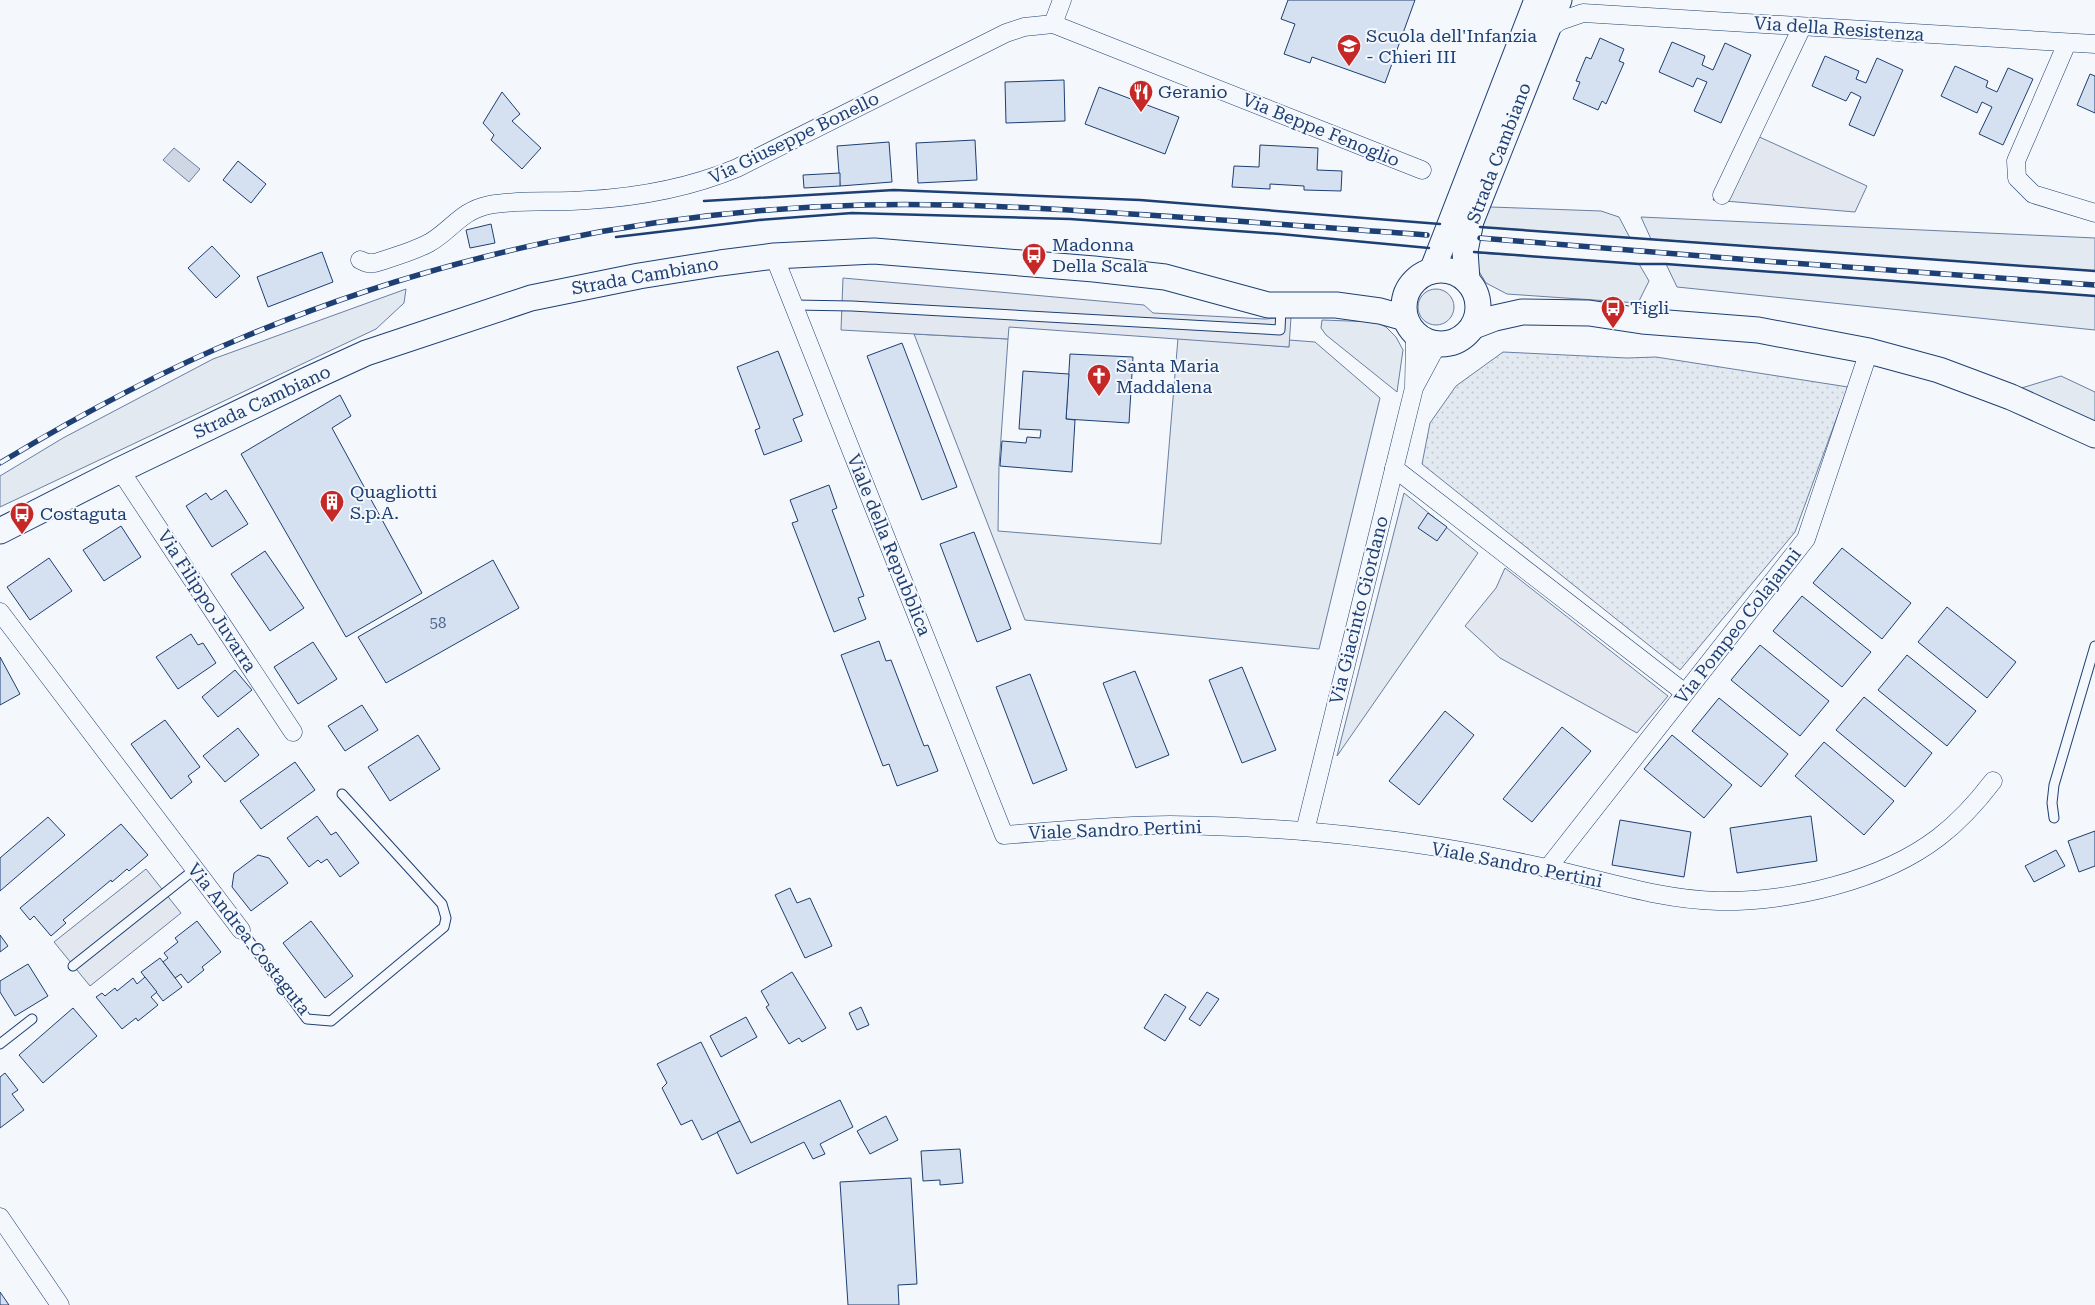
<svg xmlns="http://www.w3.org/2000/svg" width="2095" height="1305" font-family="'Roboto Serif',serif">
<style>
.grass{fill:#e3e9f0;stroke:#687fa3}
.park{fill:url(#park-dots);stroke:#687fa3}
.parking{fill:#e3e8f0;stroke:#687fa3}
.water{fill:#cfd7e4;stroke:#687fa3}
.building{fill:#d5e0f0;stroke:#1d3f73}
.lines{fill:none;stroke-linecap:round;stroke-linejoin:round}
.lane-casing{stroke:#1d3f73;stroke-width:11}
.street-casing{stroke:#1d3f73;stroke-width:19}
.secondary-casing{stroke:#1d3f73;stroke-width:27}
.lane{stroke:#f4f7fb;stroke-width:9}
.street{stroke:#f4f7fb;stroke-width:18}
.secondary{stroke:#f4f7fb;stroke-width:25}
.rail-casing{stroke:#1d3f73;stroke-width:5.5}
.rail{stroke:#f4f7fb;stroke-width:4;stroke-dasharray:11;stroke-linecap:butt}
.wall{stroke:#1d3f73;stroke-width:2.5}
.labels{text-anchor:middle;stroke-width:4;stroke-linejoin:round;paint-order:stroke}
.number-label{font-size:15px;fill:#4b6792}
.street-label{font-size:18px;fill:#1d3f73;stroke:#f4f7fb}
.poi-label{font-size:18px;fill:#1d3f73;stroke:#f4f7fb;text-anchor:start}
</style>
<defs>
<pattern id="park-dots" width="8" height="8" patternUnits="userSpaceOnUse" patternTransform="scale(1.25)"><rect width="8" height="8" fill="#e3e9f0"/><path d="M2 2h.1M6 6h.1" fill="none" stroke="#c2c9d1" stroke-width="1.8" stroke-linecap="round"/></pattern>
</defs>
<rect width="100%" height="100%" fill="#f4f7fb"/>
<g class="grass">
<path d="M1491 207 1601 211 1619 217 1630 238 1477 227 1484 209Z"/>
<path d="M1641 217 2095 238V271L1651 239Z"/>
<path d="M1478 253 1639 264 1649 281 1638 303 1507 294 1486 283 1477 268Z"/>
<path d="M1666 264 2095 296V330L1677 287Z"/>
<circle cx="1436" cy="307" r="18"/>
<path d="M406 289 404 303 376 329 0 507V476L63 438 213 359Z"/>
<path d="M1322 320 1376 322 1386 327 1396 337 1403 350 1397 392 1326 335 1321 328Z"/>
<path d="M914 334 1008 339 999 466 998 531 1161 544 1178 338 1289 347V340L1315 342 1380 398 1319 649 1025 620Z"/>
<path d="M2061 376 2095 392V426L2015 390Z"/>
<path d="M1404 493 1478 553 1337 756Z"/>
</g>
<path class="park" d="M1503 352 1627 358 1656 357 1848 387 1795 532 1680 670 1422 464 1430 423 1456 386Z"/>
<g class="parking">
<path d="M1744 130 1867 186 1855 212 1713 200Z"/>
<path d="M843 278 1144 305 1153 313 1265 319 1291 317 1289 347 1009 327 1008 339 841 330Z"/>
<path d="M1505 568 1668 696 1637 733 1500 658 1465 626 1496 588Z"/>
<path d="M146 869 181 913 90 986 54 942Z"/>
</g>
<path class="water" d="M174 148 200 169 189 182 163 160Z"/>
<g class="building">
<path d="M1288 0H1415L1385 83 1312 57 1310 63 1284 54 1295 24 1281 19Z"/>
<path d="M1600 38 1624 49 1619 61 1624 63 1606 104 1602 101 1598 110 1573 99 1580 82 1576 81 1586 57 1591 59Z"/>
<path d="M1672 42 1705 56 1702 65 1713 70 1725 43 1751 55 1721 123 1694 111 1707 82 1697 78 1693 87 1659 72Z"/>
<path d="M1825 56 1859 71 1856 79 1866 83 1877 58 1903 70 1874 136 1849 125 1861 97 1851 92 1846 101 1812 86Z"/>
<path d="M1955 66 1988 81 1986 87 1997 92 2008 68 2033 79 2003 145 1979 134 1992 107 1982 102 1977 113 1941 96Z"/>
<path d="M2090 74 2095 76V113L2077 105Z"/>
<path d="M1064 80 1065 121 1006 123 1005 82Z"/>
<path d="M1099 87 1179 117 1165 154 1085 124Z"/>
<path d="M502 92 520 114 512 121 541 148 522 169 491 140 494 135 483 123Z"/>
<path d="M975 140 977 180 918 183 916 143Z"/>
<path d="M889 142 892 182 840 186 837 146Z"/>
<path d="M1260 145 1318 148 1317 170 1342 171 1341 191 1304 190V186L1270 184V189L1232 187 1234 166 1259 167Z"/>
<path d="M238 161 266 184 251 203 223 180Z"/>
<path d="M840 173V186L804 188 803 175Z"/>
<path d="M491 224 495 243 470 248 466 230Z"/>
<path d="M212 246 240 276 216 298 188 268Z"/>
<path d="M322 252 333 282 268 307 257 277Z"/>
<path d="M902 343 957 487 922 500 867 356Z"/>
<path d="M778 351 803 415 793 419 802 441 764 455 755 430 760 428 737 367Z"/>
<path d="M1070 354 1133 357 1129 423 1066 419Z"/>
<path d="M1023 371 1069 374 1066 419 1075 420 1072 472 1000 466 1002 441 1026 443 1027 437 1040 438 1041 430 1019 429Z"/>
<path d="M340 395 351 416 332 428 422 593 346 637 241 454Z"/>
<path d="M829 485 837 508 832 510 864 596 858 598 866 619 834 632 792 523 798 521 790 500Z"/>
<path d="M226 490 248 524 212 547 186 506 206 493 211 500Z"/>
<path d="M1428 513 1447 527 1437 541 1418 528Z"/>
<path d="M121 526 141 557 104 581 83 550Z"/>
<path d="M974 532 1011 629 977 642 940 544Z"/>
<path d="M1842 548 1911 603 1882 639 1813 583Z"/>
<path d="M265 551 304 608 270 631 231 574Z"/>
<path d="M49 558 72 591 30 620 7 587Z"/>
<path d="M493 560 519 608 386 683 358 637Z"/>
<path d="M1802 596 1871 652 1842 687 1773 631Z"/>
<path d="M1947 607 2016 662 1987 698 1918 642Z"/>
<path d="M191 634 198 645 203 643 216 663 178 689 156 657Z"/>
<path d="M879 641 886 661 891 660 924 746 928 745 938 771 897 786 889 764 883 766 841 655Z"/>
<path d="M313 642 337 679 298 704 274 667Z"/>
<path d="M1760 645 1829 701 1800 736 1731 680Z"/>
<path d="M1907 655 1976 711 1947 746 1878 690Z"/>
<path d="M0 657 20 694 0 705Z"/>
<path d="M1242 667 1276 750 1242 763 1209 680Z"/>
<path d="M235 670 252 690 218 717 202 697Z"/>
<path d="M1135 671 1169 755 1136 768 1103 683Z"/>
<path d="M1030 674 1067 770 1033 784 996 687Z"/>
<path d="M1864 697 1932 753 1905 787 1836 730Z"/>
<path d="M1719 698 1788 754 1761 787 1692 731Z"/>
<path d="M362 705 378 730 345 751 328 726Z"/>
<path d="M1445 711 1474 735 1419 805 1389 781Z"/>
<path d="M165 720 200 767 188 776 192 782 171 799 131 744Z"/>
<path d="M1562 727 1591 751 1532 822 1503 799Z"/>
<path d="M238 728 259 755 225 782 203 756Z"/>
<path d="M418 735 440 769 390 801 368 767Z"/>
<path d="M1672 735 1732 785 1704 818 1644 769Z"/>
<path d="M1824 742 1894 801 1864 835 1795 776Z"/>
<path d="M295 762 315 790 261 829 240 801Z"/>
<path d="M317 816 331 835 336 832 359 863 340 877 327 859 321 863 318 860 309 867 287 838Z"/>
<path d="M1811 816 1817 861 1737 873 1730 828Z"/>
<path d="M48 817 65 835 0 891V858Z"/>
<path d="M1620 820 1691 832 1684 877 1612 865Z"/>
<path d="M121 824 148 855 129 871 127 869 112 882 111 880 63 920 66 923 51 936 34 916 30 920 20 908Z"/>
<path d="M2095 831V866L2079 872 2068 841Z"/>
<path d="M2056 850 2065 866 2034 882 2025 866Z"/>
<path d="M258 855 269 858 288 883 251 911 232 887 234 873Z"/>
<path d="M790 888 797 903 810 898 832 946 805 958 775 895Z"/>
<path d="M197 921 221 952 202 967 204 970 188 983 181 974 175 978 163 962 168 958 164 953 178 942 175 938Z"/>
<path d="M311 921 353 976 325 998 283 943Z"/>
<path d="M0 935 8 946 0 952Z"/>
<path d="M160 958 182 987 163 1001 141 972Z"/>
<path d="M28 964 48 996 15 1016 0 992V981Z"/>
<path d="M792 972 826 1028 802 1042 799 1038 789 1044 766 1007 769 1005 761 991Z"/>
<path d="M145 977 157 992 151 997 158 1005 138 1021 136 1018 122 1029 96 997 102 993 105 996 115 988 117 991 133 978 137 984Z"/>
<path d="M1207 992 1219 999 1200 1026 1189 1019Z"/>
<path d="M1165 994 1186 1007 1165 1041 1144 1028Z"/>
<path d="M861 1007 869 1025 857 1030 849 1013Z"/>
<path d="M73 1008 97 1036 43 1083 19 1055Z"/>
<path d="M746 1017 757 1037 721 1057 710 1036Z"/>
<path d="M701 1042 740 1121 702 1140 692 1120 681 1125 662 1088 667 1083 657 1064Z"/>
<path d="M5 1073 18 1090 12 1094 24 1110 0 1128V1077Z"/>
<path d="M840 1100 853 1127 820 1144 825 1154 813 1159 804 1142 737 1174 717 1132 740 1121 751 1143Z"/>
<path d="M886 1116 898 1140 870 1154 857 1131Z"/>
<path d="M960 1149 963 1183 940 1185V1180L923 1181 921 1151Z"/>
<path d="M911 1178 917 1284 898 1285 899 1305H848L840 1182Z"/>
<path d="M0 1292 9 1305H0Z"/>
</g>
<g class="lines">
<defs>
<g id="lane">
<path d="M794 305 852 306 1280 330 1281 308"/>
<path d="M2054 818 2052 803 2054 785 2095 646"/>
<path d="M241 930 307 1019 331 1021 444 927 446 918 442 904 342 794"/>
<path d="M73 966 195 869"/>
<path d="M0 1044 32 1019"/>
</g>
<g id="street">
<path d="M1053 24 1422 170"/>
<path d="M1547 30 1560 21 1583 13 2095 44"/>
<path d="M2067 43 2016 161 2017 178 2033 194 2095 213"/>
<path d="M1722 195 1802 27"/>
<path d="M774 256 1004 835C1059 831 1114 825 1170 825 1237 826 1305 830 1371 838 1435 845 1498 857 1560 871 1612 883 1665 900 1718 901 1790 902 1882 881 1939 837 1960 821 1977 802 1993 781"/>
<path d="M360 260 367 263H375C393 257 412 252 429 243 452 230 460 211 489 205 522 199 555 203 588 200 640 197 689 188 737 168L1006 33 1024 27 1053 24 1062 0"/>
<path d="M1415 386 1437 345"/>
<path d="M1394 468 1685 693"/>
<path d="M120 470 293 732"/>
<path d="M0 612 241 930"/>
<path d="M1305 831 1414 388 1415 334"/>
<path d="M1547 869 1806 539 1869 351"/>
<path d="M0 1217 60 1305"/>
</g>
<g id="secondary">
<circle cx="1441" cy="307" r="37"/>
<path d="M1432 271 1537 0"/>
<path d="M1467 280 1465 251 1471 221 1559 0"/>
<path d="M1474 326 1495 318 1522 312 1589 313 1642 321 1758 330 1869 351 1939 370 2011 397 2095 435"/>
<path d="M0 531 120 470 307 380 366 353 531 298 639 276 720 263 774 256 874 251 1094 269 1165 277 1268 305H1336L1380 311 1405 318"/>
</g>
</defs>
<use href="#lane" class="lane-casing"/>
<use href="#street" class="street-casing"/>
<use href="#secondary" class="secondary-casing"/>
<use href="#lane" class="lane"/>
<use href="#street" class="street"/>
<use href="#secondary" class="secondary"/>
<defs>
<g id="rail">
<path d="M1480 238 1764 261 2095 285"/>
<path d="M0 463C78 416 159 372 244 337 439 255 652 210 864 205 953 203 1042 208 1131 214 1229 220 1328 228 1427 235"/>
</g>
</defs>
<use href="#rail" class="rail-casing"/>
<use href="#rail" class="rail"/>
<g class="wall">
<path d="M704 201 894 190 1140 200 1440 224"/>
<path d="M1480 227 2095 271"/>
<path d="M616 237 759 220 852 213 1070 219 1280 234 1429 248"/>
<path d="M1474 252 1639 264H1666L2095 296"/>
</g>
</g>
<defs>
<symbol id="school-pin" viewBox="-11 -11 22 30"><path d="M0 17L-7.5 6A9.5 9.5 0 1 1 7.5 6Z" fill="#c62828" stroke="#f4f7fb"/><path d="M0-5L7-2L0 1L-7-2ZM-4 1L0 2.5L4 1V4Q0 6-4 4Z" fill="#fff"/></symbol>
<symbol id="restaurant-pin" viewBox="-11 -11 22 30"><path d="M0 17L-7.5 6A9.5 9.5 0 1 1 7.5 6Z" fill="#c62828" stroke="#f4f7fb"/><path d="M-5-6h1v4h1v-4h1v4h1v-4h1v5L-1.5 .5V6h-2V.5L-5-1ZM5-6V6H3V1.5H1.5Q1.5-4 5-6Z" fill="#fff"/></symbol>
<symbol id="bus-pin" viewBox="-11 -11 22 30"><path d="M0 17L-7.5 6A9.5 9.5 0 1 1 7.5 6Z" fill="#c62828" stroke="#f4f7fb"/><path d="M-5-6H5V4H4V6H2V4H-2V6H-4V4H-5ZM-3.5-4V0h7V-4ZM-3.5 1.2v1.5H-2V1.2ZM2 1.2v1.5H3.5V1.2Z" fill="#fff"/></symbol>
<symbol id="church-pin" viewBox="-11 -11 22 30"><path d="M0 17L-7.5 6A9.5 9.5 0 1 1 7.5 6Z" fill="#c62828" stroke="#f4f7fb"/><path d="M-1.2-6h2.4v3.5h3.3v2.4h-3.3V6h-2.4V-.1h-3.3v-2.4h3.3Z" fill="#fff"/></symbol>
<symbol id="building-pin" viewBox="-11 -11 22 30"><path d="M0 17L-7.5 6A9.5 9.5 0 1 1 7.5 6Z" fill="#c62828" stroke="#f4f7fb"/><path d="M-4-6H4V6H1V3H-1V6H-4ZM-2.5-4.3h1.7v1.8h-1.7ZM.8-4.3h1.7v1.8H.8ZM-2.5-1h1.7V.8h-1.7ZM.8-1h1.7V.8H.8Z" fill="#fff"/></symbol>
</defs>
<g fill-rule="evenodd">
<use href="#school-pin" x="1335" y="32" width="28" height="38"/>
<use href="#restaurant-pin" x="1127" y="78" width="28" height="38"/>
<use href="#bus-pin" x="1020" y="241" width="28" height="38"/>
<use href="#bus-pin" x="1599" y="294" width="28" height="38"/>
<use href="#church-pin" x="1085" y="362" width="28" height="38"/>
<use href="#building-pin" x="318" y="488" width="28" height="38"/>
<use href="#bus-pin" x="8" y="500" width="28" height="38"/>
</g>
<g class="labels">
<g class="number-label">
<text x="438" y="628">58</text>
</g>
<g class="street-label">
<text transform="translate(1839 29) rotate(4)" y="6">Via della Resistenza</text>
<text transform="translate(1321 130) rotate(22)" y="6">Via Beppe Fenoglio</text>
<text transform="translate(794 138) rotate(-26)" y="6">Via Giuseppe Bonello</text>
<text transform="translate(1499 153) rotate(-69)" y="6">Strada Cambiano</text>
<text transform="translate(645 276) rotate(-10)" y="6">Strada Cambiano</text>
<text transform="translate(262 402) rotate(-25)" y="6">Strada Cambiano</text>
<text transform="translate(889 545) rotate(68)" y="6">Viale della Repubblica</text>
<text transform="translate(207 601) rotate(57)" y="6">Via Filippo Juvarra</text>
<text transform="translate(1359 610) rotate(-76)" y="6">Via Giacinto Giordano</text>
<text transform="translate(1738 626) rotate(-52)" y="6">Via Pompeo Colajanni</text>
<text transform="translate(1115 830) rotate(-2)" y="6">Viale Sandro Pertini</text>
<text transform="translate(1517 865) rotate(11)" y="6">Viale Sandro Pertini</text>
<text transform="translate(249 939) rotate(52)" y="6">Via Andrea Costaguta</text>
</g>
<g class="poi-label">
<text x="1366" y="42">Scuola dell'Infanzia<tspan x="1366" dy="21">- Chieri III</tspan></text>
<text x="1158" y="98">Geranio</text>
<text x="1052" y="251">Madonna<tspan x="1052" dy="21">Della Scala</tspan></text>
<text x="1630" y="314">Tigli</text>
<text x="1116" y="372">Santa Maria<tspan x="1116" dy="21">Maddalena</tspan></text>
<text x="350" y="498">Quagliotti<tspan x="350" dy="21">S.p.A.</tspan></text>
<text x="40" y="520">Costaguta</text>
</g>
</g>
</svg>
